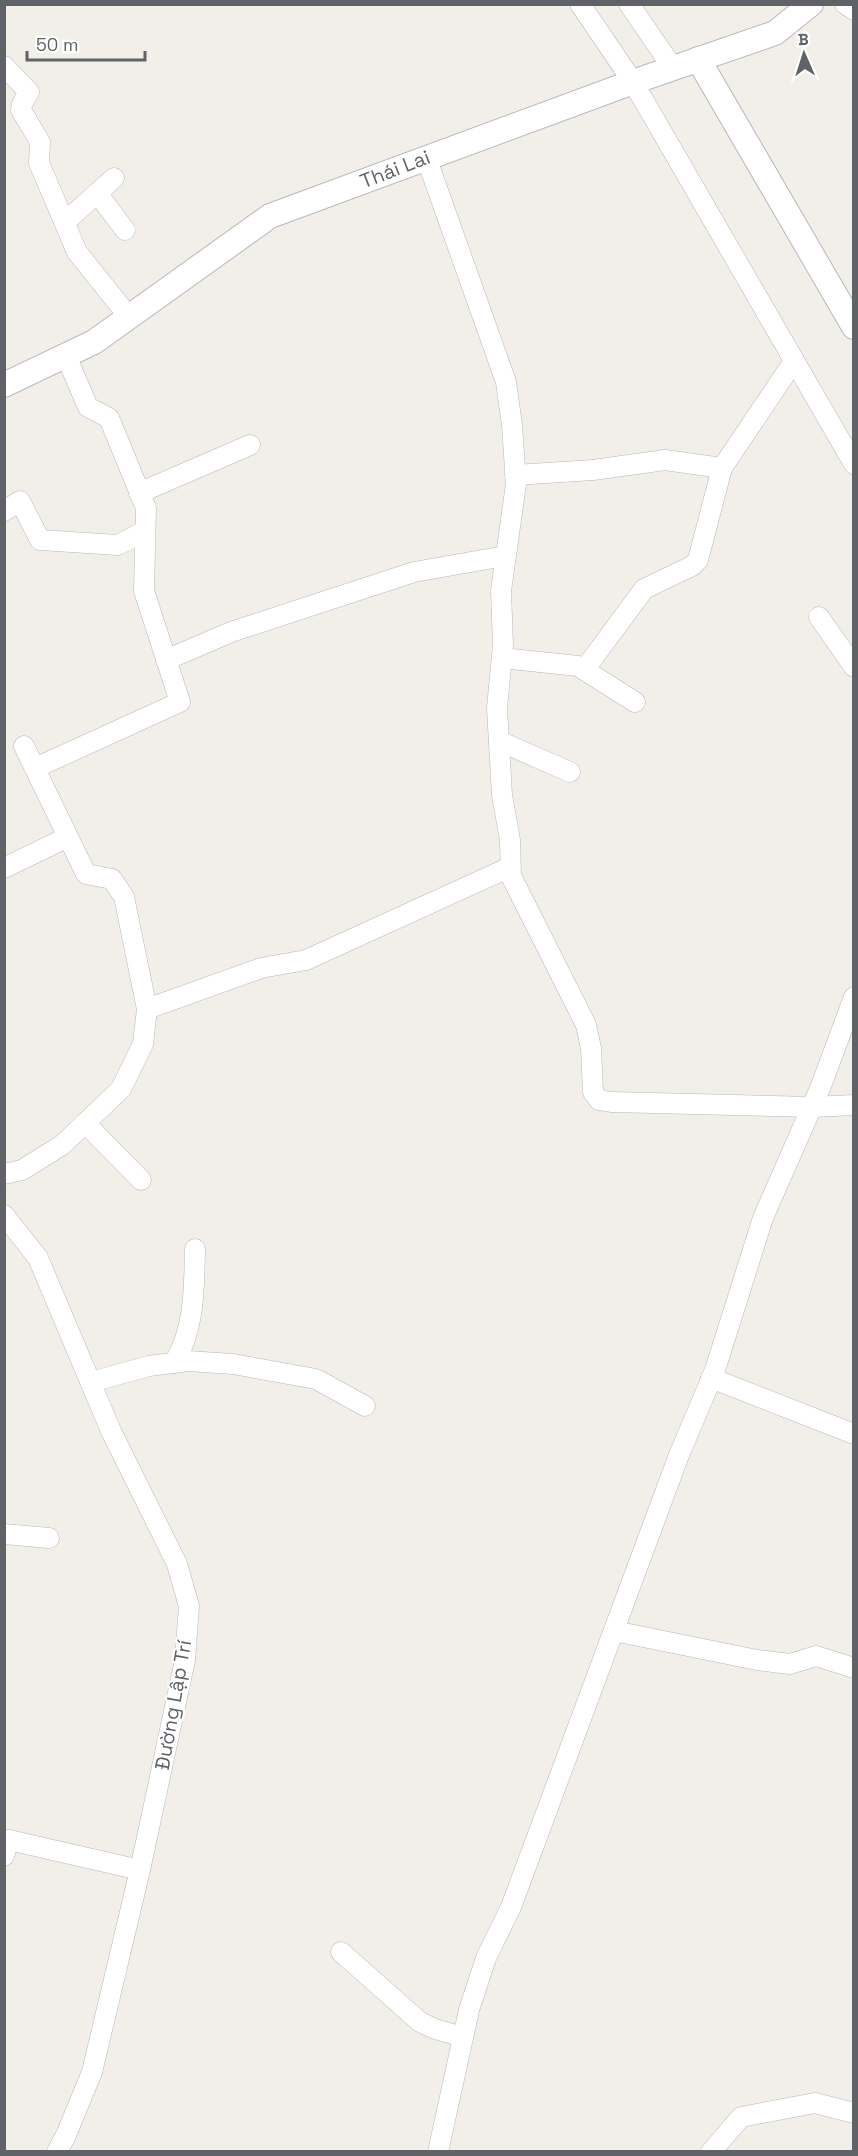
<svg xmlns="http://www.w3.org/2000/svg" width="858" height="2156" font-family="'Space Grotesk',sans-serif">
<style>
.lines{fill:none;stroke-linecap:round;stroke-linejoin:round}
.minor-casing{stroke:#b5b8bc;stroke-width:21}
.tertiary-casing{stroke:#b5b8bc;stroke-width:26}
.minor{stroke:#fff;stroke-width:20}
.tertiary{stroke:#fff;stroke-width:24}
.labels{text-anchor:middle;stroke-width:4.5;stroke-linejoin:round;paint-order:stroke}
.street-label{font-size:20px;fill:#5f6368;stroke:#fff}
</style>
<rect width="100%" height="100%" fill="#f1efe8"/>
<g class="lines">
<defs>
<g id="minor">
<path d="M580 4 633 82 854 464"/>
<path d="M629 4 673 68"/>
<path d="M845 4 854 10"/>
<path d="M4 66 29 92 22 104 21 110 40 142 39 163 77 252 129 317"/>
<path d="M426 157 506 382 512 425 516 484 501 591 503 645 497 708 502 795 510 840 511 876 586 1025 591 1048 593 1092 599 1100 611 1102 812 1107 854 1105"/>
<path d="M97 193 125 230"/>
<path d="M65 222 114 178"/>
<path d="M515 475 593 470 665 460 722 468"/>
<path d="M139 493 250 445"/>
<path d="M4 511 20 501 40 540 118 545 145 531"/>
<path d="M819 617 854 667"/>
<path d="M502 658 578 666 635 702"/>
<path d="M166 660 231 632 414 572 505 556"/>
<path d="M585 669 644 589 692 566 698 560 722 468 794 361"/>
<path d="M499 741 570 772"/>
<path d="M35 768 180 702 144 591 146 508 109 418 88 407 66 356"/>
<path d="M4 868 68 837"/>
<path d="M147 1009 261 968 306 960 510 867"/>
<path d="M85 1123 141 1180"/>
<path d="M4 1174 22 1170 62 1145 121 1089 143 1044 147 1009 124 897 112 879 86 874 24 746"/>
<path d="M4 1215 38 1258 111 1431 177 1564 189 1606 185 1660 140 1870 92 2072 66 2135 57 2152"/>
<path d="M174 1363C195 1329 194 1288 195 1249"/>
<path d="M711 1378 854 1434"/>
<path d="M91 1382 149 1366 188 1361 233 1364 316 1379 365 1406"/>
<path d="M4 1534 49 1538"/>
<path d="M614 1631 757 1660 790 1664 816 1656 854 1668"/>
<path d="M4 1856 9 1840 140 1870"/>
<path d="M341 1952 420 2022 435 2029 463 2037"/>
<path d="M438 2152 469 2010 486 1958 511 1907 679 1455 715 1370 763 1218 821 1086 854 997"/>
<path d="M711 2152 741 2117 815 2103 854 2113"/>
</g>
<g id="tertiary">
<path d="M698 59 854 327"/>
<path d="M4 385 94 342 270 216 633 82 775 33 811 4"/>
</g>
</defs>
<use href="#minor" class="minor-casing"/>
<use href="#tertiary" class="tertiary-casing"/>
<use href="#minor" class="minor"/>
<use href="#tertiary" class="tertiary"/>
</g>
<g class="labels">
<g class="street-label">
<text transform="translate(395 169) rotate(-21)" y="7">Thái Lai</text>
<text transform="translate(173 1705) rotate(-80)" y="7">Đường Lập Trí</text>
</g>
</g>
<rect width="858" height="2156" fill="none" stroke="#5f6368" stroke-width="12"/>
<g transform="translate(804 54) rotate(357)" stroke="#ffffff" stroke-width="4.5" paint-order="stroke">
<path d="M0-4.5L10 22L0 15L-10 22Z" fill="#5f6368"/>
<text y="-9" font-size="16" font-weight="bold" text-anchor="middle" fill="#5f6368">B</text>
</g>
<path d="M27 51v9h118v-9" fill="none" stroke="#5f6368" stroke-width="3"/>
<text x="36" y="51" font-size="18" fill="#5f6368" stroke="#ffffff" stroke-width="4.5" paint-order="stroke">50 m</text>
</svg>
